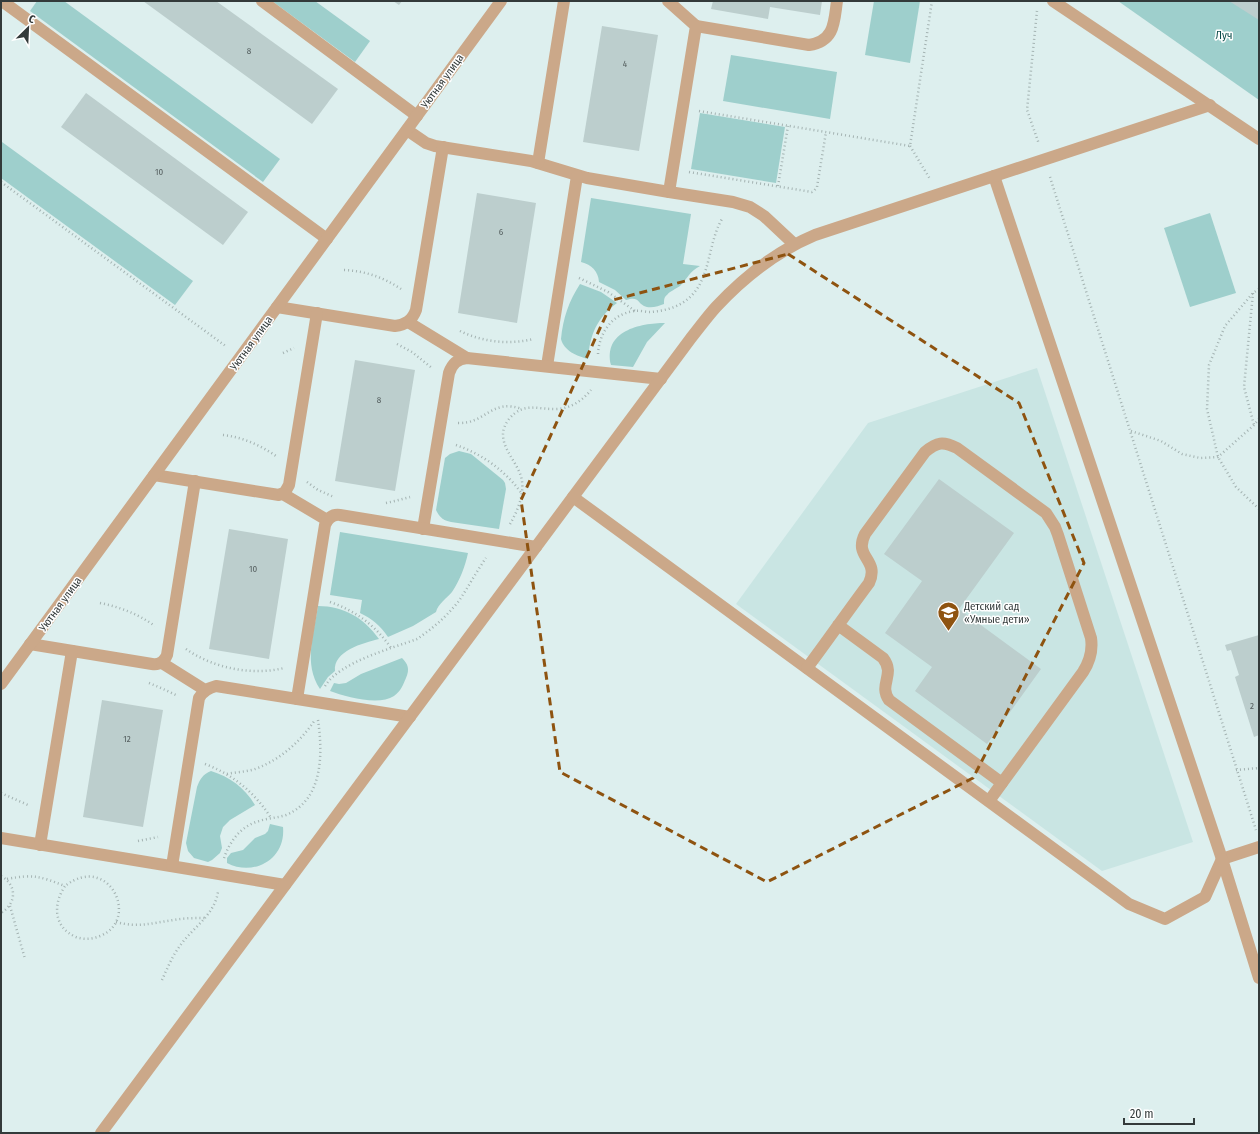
<svg xmlns="http://www.w3.org/2000/svg" width="1260" height="1134" font-family="'Fira Sans Condensed',sans-serif">
<style>
.built{fill:#c9e5e3}
.green{fill:#9ecfcc}
.building{fill:#bccecd}
.lines{fill:none;stroke-linecap:round;stroke-linejoin:round}
.path{stroke:#a4b3b2;stroke-width:2.5;stroke-dasharray:1 3;stroke-linecap:butt}
.minor{stroke:#cba889;stroke-width:12}
.marked{fill:none;stroke:#8e5310;stroke-width:3;stroke-dasharray:8 5;stroke-linejoin:round}
.labels{text-anchor:middle;stroke-width:3;stroke-linejoin:round;paint-order:stroke}
.number-label{font-size:9px;fill:#555f5f}
.park-label{font-size:11px;fill:#0a4b49;stroke:#fff}
.street-label{font-size:11px;fill:#333a3a;stroke:#fff}
.poi-label{font-size:11px;fill:#333a3a;stroke:#fff;text-anchor:start}
</style>
<rect width="100%" height="100%" fill="#ddefee"/>
<path class="built" d="M1037 368 1193 842 1102 871 736 604 868 423Z"/>
<g class="green">
<path d="M37 1H64L280 159 263 182 30 11Z"/>
<path d="M272 1H315L370 41 355 62Z"/>
<path d="M874 1H920L910 63 865 55Z"/>
<path d="M1118 1H1259V100Z"/>
<path d="M731 55 837 72 830 119 723 101Z"/>
<path d="M700 113 785 127 776 183 691 169Z"/>
<path d="M1 142H2L193 281 175 305 1 178Z"/>
<path d="M591 198 691 214 683 264 700 266C689 272 688 278 680 286 676 289 670 291 667 295 664 297 664 300 664 304 659 306 650 309 644 306 637 302 639 296 626 300L615 290 599 282C598 271 592 265 581 262Z"/>
<path d="M1210 213 1236 293 1190 307 1164 228Z"/>
<path d="M580 284 601 292 617 303C597 318 590 334 588 359 577 356 564 351 561 339 563 318 569 301 580 284Z"/>
<path d="M665 323 647 342 633 367 611 365C603 331 640 323 665 323Z"/>
<path d="M459 451 471 454 503 480 505 483 506 489 499 529 451 522C443 520 440 518 436 510L445 458 450 454Z"/>
<path d="M340 532 468 553C465 567 460 580 452 592 447 598 438 604 436 612L413 626 388 637C380 625 372 619 360 613L362 600 330 595Z"/>
<path d="M318 606C344 606 364 618 379 639 363 643 333 651 335 671L328 677 320 689C303 664 314 633 318 606Z"/>
<path d="M402 658C408 664 410 669 406 678 403 685 401 691 394 696 379 706 346 697 330 691L334 683 339 684 346 683 361 674Z"/>
<path d="M211 771C230 777 244 787 255 805L230 820 223 827 220 836 222 848 220 853 212 860 208 862 194 858 188 851 186 843 197 787C200 779 203 774 211 771Z"/>
<path d="M270 824 283 827C286 859 254 877 227 863V858L231 853 243 850 255 838 265 834 268 831Z"/>
</g>
<g class="building">
<path d="M143 1H216L338 89 312 124Z"/>
<path d="M393 1H402L399 5Z"/>
<path d="M713 1H822L820 15 770 7 768 19 711 9Z"/>
<path d="M1229 1H1259V20Z"/>
<path d="M602 26 658 35 639 151 583 142Z"/>
<path d="M86 93 248 212 223 245 61 127Z"/>
<path d="M477 193 536 203 517 323 458 313Z"/>
<path d="M355 360 415 370 395 491 335 481Z"/>
<path d="M939 479 1014 533 959 609 1041 669 987 744 915 691 932 667 885 633 922 581 884 554Z"/>
<path d="M229 529 288 539 269 659 209 649Z"/>
<path d="M1259 635V735L1254 737 1235 677 1239 675 1231 650 1227 651 1225 645Z"/>
<path d="M102 700 163 710 143 827 83 817Z"/>
</g>
<g class="lines">
<g class="path">
<path d="M1037 11 1027 110 1039 144"/>
<path d="M699 111 910 146 932 1"/>
<path d="M910 146 930 179"/>
<path d="M689 172 812 192 814 191 817 187 826 132"/>
<path d="M1050 177 1256 830"/>
<path d="M1 182 227 347"/>
<path d="M778 186 788 126"/>
<path d="M344 270C365 271 383 277 401 289"/>
<path d="M579 278 608 292 635 311"/>
<path d="M1259 289 1253 293 1225 326 1209 365 1207 409 1218 457 1236 487 1259 509"/>
<path d="M1253 293 1244 387 1254 425"/>
<path d="M460 331C482 342 510 345 533 339"/>
<path d="M397 344 412 352 432 368"/>
<path d="M283 353 294 348"/>
<path d="M598 354C599 333 612 314 634 311 639 310 645 312 650 312 665 311 681 307 692 295 711 275 708 243 722 219"/>
<path d="M458 423C486 424 491 398 522 409"/>
<path d="M1131 431 1161 441 1182 454 1200 458 1218 457 1254 425 1259 419"/>
<path d="M223 435C242 437 260 445 276 456"/>
<path d="M456 445C482 454 506 471 522 494"/>
<path d="M307 482 318 490 334 497"/>
<path d="M386 503 395 501 410 497"/>
<path d="M510 524C517 512 524 496 522 481 519 460 491 442 509 419 524 401 538 410 557 409 571 408 582 401 591 390"/>
<path d="M330 602C356 611 376 626 391 648"/>
<path d="M100 603C120 607 138 614 155 626"/>
<path d="M186 649C213 668 252 676 284 668"/>
<path d="M149 683 161 688 176 695"/>
<path d="M325 686C340 662 390 649 417 639 432 629 446 617 458 602 468 588 476 572 486 558"/>
<path d="M205 764C234 775 255 793 271 818"/>
<path d="M1236 770 1259 768"/>
<path d="M227 774C236 772 246 772 255 769 280 760 300 742 315 720"/>
<path d="M1 793 28 805"/>
<path d="M138 841 158 837"/>
<path d="M224 858C230 841 241 826 259 821 268 818 277 818 286 815 323 800 323 754 318 720"/>
<path d="M1 876C17 885 17 903 1 913"/>
<path d="M7 879C34 874 39 876 65 886 53 904 53 927 76 937 84 940 93 939 100 936 141 920 109 852 65 886"/>
<path d="M10 906 25 959"/>
<path d="M116 922C139 928 151 923 174 920 184 918 195 918 205 918"/>
<path d="M162 980C167 969 172 957 179 947 192 928 214 916 218 892"/>
</g>
<g class="minor">
<path d="M2 1 327 239"/>
<path d="M262 1 417 116"/>
<path d="M1053 1 1259 139"/>
<path d="M696 26 809 45C835 41 834 22 837 1"/>
<path d="M407 130 426 143 435 146 531 161 587 178 669 192 696 26 668 1"/>
<path d="M538 163 564 1"/>
<path d="M994 176 1222 859 1259 847"/>
<path d="M669 192 733 202 750 207 764 216 794 244"/>
<path d="M277 307 395 326C405 325 412 321 416 310L443 147"/>
<path d="M408 322 467 358"/>
<path d="M547 366 577 176"/>
<path d="M154 475 279 495 285 492 289 485 317 313"/>
<path d="M283 494 327 520"/>
<path d="M573 497 1129 904 1165 919 1205 897 1222 859"/>
<path d="M423 529 449 373C452 364 457 359 467 358L661 379"/>
<path d="M30 644 152 664C159 665 164 662 167 655L195 481"/>
<path d="M162 663 205 690"/>
<path d="M807 668C828 640 848 611 869 583 880 559 853 558 865 534L925 452C937 442 943 441 957 448L1046 513 1055 527 1058 535 1091 638C1093 651 1090 661 1083 672L1002 783 889 700C878 684 896 675 883 658L838 625"/>
<path d="M1 684 501 1"/>
<path d="M297 699 325 525C328 518 333 514 340 515L536 547"/>
<path d="M989 801 1002 783"/>
<path d="M1 838 285 885"/>
<path d="M40 845 72 651"/>
<path d="M1222 859 1259 978"/>
<path d="M172 866 199 698C203 691 208 688 216 686L410 717"/>
<path d="M101 1133 691 338C699 328 707 317 716 307 744 277 777 251 815 235L1210 105"/>
</g>
</g>
<path class="marked" d="M788 254 1019 403 1084 563 973 778 767 882 560 772 521 500 613 300Z"/>
<defs>
<symbol id="school-pin" viewBox="-11 -11 22 30"><path d="M0 17L-7.5 6A9.5 9.5 0 1 1 7.5 6Z" fill="#8e5310" stroke="#fff"/><path d="M0-5L7-2L0 1L-7-2ZM-4 1L0 2.5L4 1V4Q0 6-4 4Z" fill="#fff"/></symbol>
</defs>
<g fill-rule="evenodd">
<use href="#school-pin" x="936" y="600" width="25" height="34"/>
</g>
<g class="labels">
<g class="number-label">
<text x="249" y="54">8</text>
<text x="625" y="67">4</text>
<text x="159" y="175">10</text>
<text x="501" y="235">6</text>
<text x="379" y="403">8</text>
<text x="253" y="572">10</text>
<text x="1252" y="709">2</text>
<text x="127" y="742">12</text>
</g>
<g class="park-label">
<text x="1224" y="39">Луч</text>
</g>
<g class="street-label">
<text transform="translate(442 81) rotate(-54)" y="4">Уютная улица</text>
<text transform="translate(251 343) rotate(-54)" y="4">Уютная улица</text>
<text transform="translate(60 604) rotate(-54)" y="4">Уютная улица</text>
</g>
<g class="poi-label">
<text x="964" y="610">Детский сад<tspan x="964" dy="13">«Умные дети»</tspan></text>
</g>
</g>
<rect width="1260" height="1134" fill="none" stroke="#333a3a" stroke-width="4"/>
<g transform="translate(28 28) rotate(24)" stroke="#ffffff" stroke-width="3" paint-order="stroke">
<path d="M0-3L7 15L0 10L-7 15Z" fill="#333a3a"/>
<text y="-6" font-size="11" font-weight="bold" text-anchor="middle" fill="#333a3a">С</text>
</g>
<path d="M1124 1118v6h70v-6" fill="none" stroke="#333a3a" stroke-width="2"/>
<text x="1130" y="1118" font-size="12" fill="#333a3a" stroke="#ffffff" stroke-width="3" paint-order="stroke">20 m</text>
</svg>
